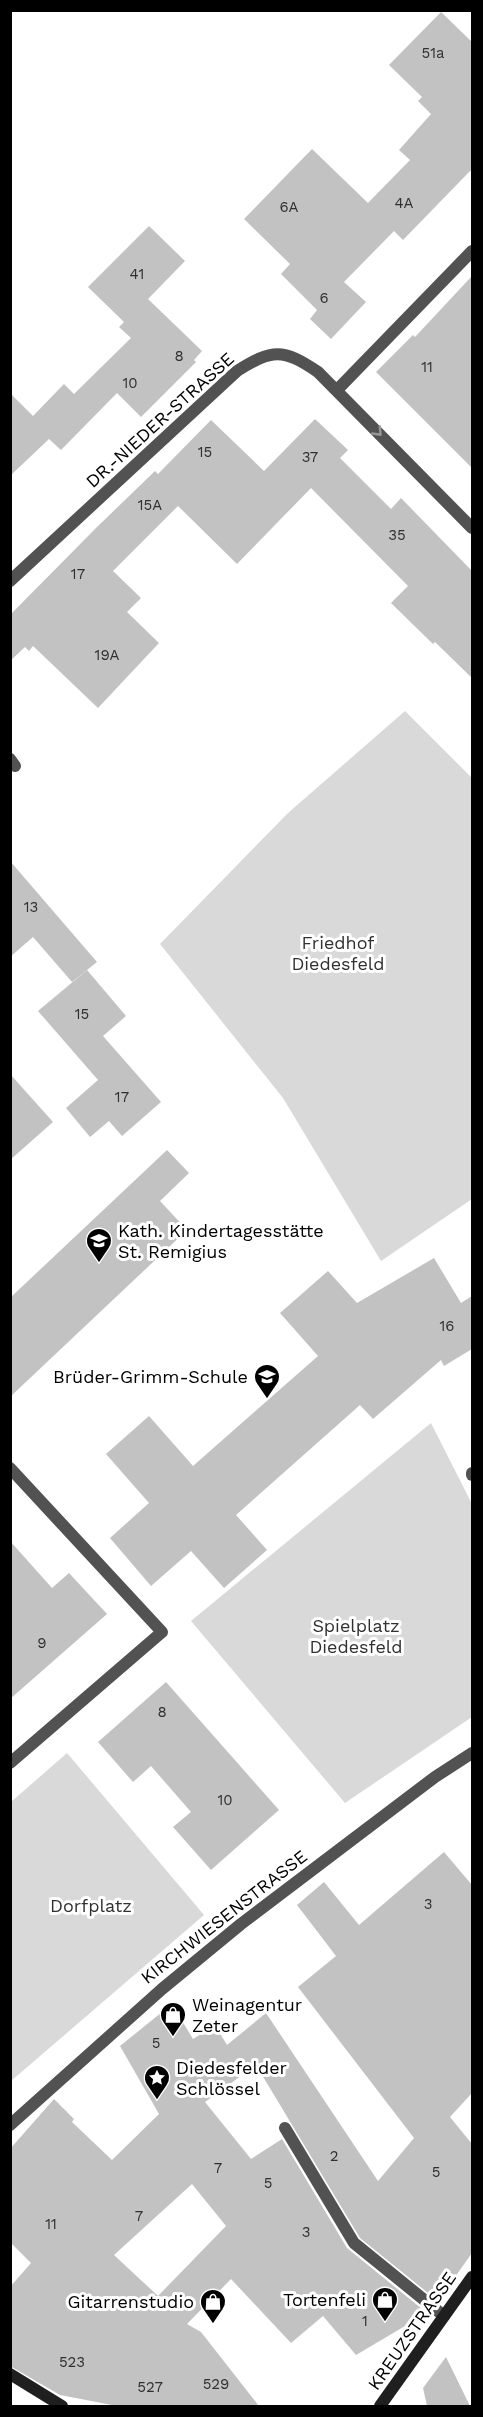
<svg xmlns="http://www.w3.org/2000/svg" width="483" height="2417" font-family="'Work Sans',sans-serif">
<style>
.green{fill:#d9d9d9}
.building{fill:#c2c2c2;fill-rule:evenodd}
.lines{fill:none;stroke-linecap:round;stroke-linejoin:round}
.lane{stroke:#525252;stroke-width:12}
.street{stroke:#525252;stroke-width:12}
.secondary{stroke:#1f1f1f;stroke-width:12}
.oneway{stroke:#979797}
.labels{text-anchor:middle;stroke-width:6;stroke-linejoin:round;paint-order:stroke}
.number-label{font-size:15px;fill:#303030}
.street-label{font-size:18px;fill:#000;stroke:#fff}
.park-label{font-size:18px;fill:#303030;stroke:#fff}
.poi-label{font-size:18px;fill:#000;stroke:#fff;text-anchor:start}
</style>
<rect width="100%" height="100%" fill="#fff"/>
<g class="green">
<path d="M405 711 472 778V1199L381 1261 283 1098 160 944 288 813Z"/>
<path d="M431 1423 472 1504V1717L345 1803 191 1621Z"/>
<path d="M67 1753 204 1915 11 2081V1802Z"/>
</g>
<g class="building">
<path d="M441 12 472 42V169L403 240 394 231 344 282 366 302 331 339 310 319 317 310 281 274 290 264 244 219 312 149 368 203 410 160 399 150 431 114 418 101 422 97 389 65Z"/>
<path d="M149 226 185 261 148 299 202 351 194 360 196 362 141 417 117 393 61 450 49 439 10 476V393L33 416 64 384 74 394 131 338 119 327 124 322 88 287Z"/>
<path d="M472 276V468L376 372 413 335 415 337Z"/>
<path d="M315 419 348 450 340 458 391 509 401 498 472 571V678L435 642 433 644 391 603 408 586 311 488 237 564 178 506 113 571 141 598 127 612 159 643 98 708 33 646 29 651 25 647 10 661V615L96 528 155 471 158 474 211 420 264 471Z"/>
<path d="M10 861 97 962 72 982 33 937 10 957Z"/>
<path d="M87 970 126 1016 103 1036 161 1102 122 1136 109 1121 90 1137 66 1108 98 1080 38 1011Z"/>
<path d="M11 1075 53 1122 10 1160V1152Z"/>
<path d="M167 1150 189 1173 160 1201 187 1230 10 1397V1298Z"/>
<path d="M434 1258 461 1303 472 1296V1349L444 1366 441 1360 373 1419 360 1405 236 1515 267 1550 224 1588 191 1551 151 1586 110 1538 149 1503 106 1454 149 1416 193 1466 318 1356 280 1313 328 1271 357 1303Z"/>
<path d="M10 1541 52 1588 69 1573 107 1614 10 1699Z"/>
<path d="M166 1682 279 1810 211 1870 173 1827 191 1812 151 1766 133 1782 98 1742Z"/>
<path d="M444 1852 472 1885V2093L450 2117 472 2144V2253L438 2301 360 2238 256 2065 205 2102 251 2159 282 2139 347 2248 427 2313 356 2355 323 2316 291 2343 231 2279 187 2324 201 2332 259 2406H117L60 2395 10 2366V2287L31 2263 10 2242V2149L54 2099 74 2119 72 2122 112 2160 159 2114 120 2046 172 2004 193 2039 215 2025 227 2045 266 2013 378 2181 414 2138 298 1987 336 1956 297 1905 324 1882 359 1925ZM192 2184 226 2226 158 2296 114 2255Z"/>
<path d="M446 2357 470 2406H427L423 2388Z"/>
</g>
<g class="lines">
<path class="lane" d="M10 759 15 766"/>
<g class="street">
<path d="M337 390 472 251"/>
<path d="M10 581 237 371C272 349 283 348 318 372L472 528"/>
<path d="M10 1468 162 1632 10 1763"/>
<path d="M472 1473V1475"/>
<path d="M10 2125 162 1989 241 1924 435 1777 472 1753"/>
<path d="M285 2128 354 2243 444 2316"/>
</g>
<g class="secondary">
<path d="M10 2374 62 2406"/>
<path d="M380 2406 472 2277"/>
</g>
</g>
<defs><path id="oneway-chevron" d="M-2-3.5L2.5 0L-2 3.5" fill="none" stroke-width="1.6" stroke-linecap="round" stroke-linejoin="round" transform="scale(1.5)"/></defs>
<use class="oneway" href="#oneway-chevron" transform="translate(378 432) rotate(46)"/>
<defs>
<symbol id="school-pin" viewBox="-11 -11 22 30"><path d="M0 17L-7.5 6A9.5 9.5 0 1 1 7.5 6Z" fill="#000" stroke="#fff"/><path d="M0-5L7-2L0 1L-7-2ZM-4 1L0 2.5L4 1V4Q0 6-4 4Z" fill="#fff"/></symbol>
<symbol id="shop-pin" viewBox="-11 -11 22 30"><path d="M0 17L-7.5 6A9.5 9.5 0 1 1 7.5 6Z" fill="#000" stroke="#fff"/><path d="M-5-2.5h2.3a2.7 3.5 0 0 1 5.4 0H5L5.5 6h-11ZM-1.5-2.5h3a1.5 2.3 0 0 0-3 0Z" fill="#fff"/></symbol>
<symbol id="sight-pin" viewBox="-11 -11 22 30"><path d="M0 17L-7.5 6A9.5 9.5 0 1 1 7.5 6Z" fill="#000" stroke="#fff"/><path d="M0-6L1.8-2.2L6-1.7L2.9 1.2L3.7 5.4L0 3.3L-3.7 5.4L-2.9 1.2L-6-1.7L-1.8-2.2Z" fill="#fff"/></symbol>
</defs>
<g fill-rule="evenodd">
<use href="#school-pin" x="84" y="1226" width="30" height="40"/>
<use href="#school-pin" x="252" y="1362" width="30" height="40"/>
<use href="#shop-pin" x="158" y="2000" width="30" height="40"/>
<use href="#sight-pin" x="142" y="2063" width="30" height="40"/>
<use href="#shop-pin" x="370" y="2285" width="30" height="40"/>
<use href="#shop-pin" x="198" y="2287" width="30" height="40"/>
</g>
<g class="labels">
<g class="number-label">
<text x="433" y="58">51a</text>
<text x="404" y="208">4A</text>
<text x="289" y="212">6A</text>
<text x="137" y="279">41</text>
<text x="324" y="303">6</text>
<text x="179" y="361">8</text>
<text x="427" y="372">11</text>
<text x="130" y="388">10</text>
<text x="205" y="457">15</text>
<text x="310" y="462">37</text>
<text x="150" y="510">15A</text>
<text x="397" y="540">35</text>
<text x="78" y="579">17</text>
<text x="107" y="660">19A</text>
<text x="31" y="912">13</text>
<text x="82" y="1019">15</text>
<text x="122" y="1102">17</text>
<text x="447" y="1331">16</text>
<text x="42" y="1648">9</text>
<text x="162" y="1717">8</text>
<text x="225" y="1805">10</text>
<text x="428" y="1909">3</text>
<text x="156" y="2048">5</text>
<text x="334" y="2161">2</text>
<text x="218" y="2173">7</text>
<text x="436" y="2177">5</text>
<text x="268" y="2188">5</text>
<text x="139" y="2221">7</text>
<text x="51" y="2229">11</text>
<text x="306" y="2237">3</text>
<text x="365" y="2326">1</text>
<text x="72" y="2367">523</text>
<text x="216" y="2389">529</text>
<text x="150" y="2392">527</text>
</g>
<g class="street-label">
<text transform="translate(160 420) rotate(-42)" y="6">DR.-NIEDER-STRASSE</text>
<text transform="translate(224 1917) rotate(-38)" y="6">KIRCHWIESENSTRASSE</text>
<text transform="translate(412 2331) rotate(-55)" y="6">KREUZSTRASSE</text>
</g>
<g class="park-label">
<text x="338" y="949">Friedhof<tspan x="338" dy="21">Diedesfeld</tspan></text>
<text x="356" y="1632">Spielplatz<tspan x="356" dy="21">Diedesfeld</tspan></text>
<text x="91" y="1912">Dorfplatz</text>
</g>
<g class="poi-label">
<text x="118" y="1237">Kath. Kindertagesstätte<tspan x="118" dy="21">St. Remigius</tspan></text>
<text x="248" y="1383" text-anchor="end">Brüder-Grimm-Schule</text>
<text x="192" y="2011">Weinagentur<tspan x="192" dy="21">Zeter</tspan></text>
<text x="176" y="2074">Diedesfelder<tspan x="176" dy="21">Schlössel</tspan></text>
<text x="366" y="2306" text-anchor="end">Tortenfeli</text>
<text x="194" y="2308" text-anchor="end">Gitarrenstudio</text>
</g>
</g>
<rect width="483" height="2417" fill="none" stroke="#000000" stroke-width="24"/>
</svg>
